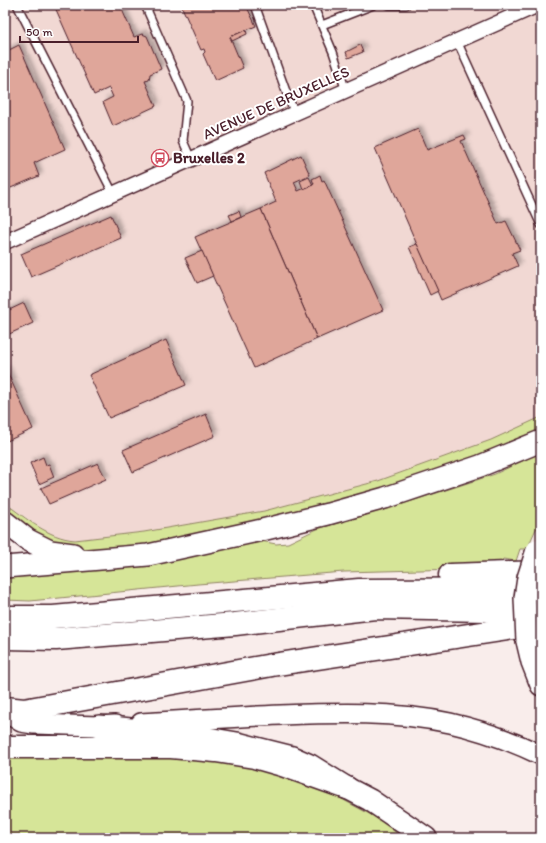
<svg xmlns="http://www.w3.org/2000/svg" width="546" height="843" font-family="Itim,sans-serif">
<style>
.built{fill:#f1d8d3}
.green{fill:#d6e598;stroke:#908262}
.building{fill:#dfa69a;stroke:#4a1f2b;filter:url(#shadow)}
.lines{fill:none;stroke-linecap:round;stroke-linejoin:round}
.lane-casing{stroke:#4a1f2b;stroke-width:10}
.street-casing{stroke:#4a1f2b;stroke-width:17}
.secondary-casing{stroke:#4a1f2b;stroke-width:22}
.primary-casing{stroke:#4a1f2b;stroke-width:24}
.highway-casing{stroke:#4a1f2b;stroke-width:25}
.lane{stroke:#fff;stroke-width:7}
.street{stroke:#fff;stroke-width:14}
.secondary{stroke:#fff;stroke-width:19}
.primary{stroke:#fff;stroke-width:21}
.highway{stroke:#fff;stroke-width:22}
.primary-bridge-casing{stroke:#4a1f2b;stroke-width:24;stroke-linecap:butt}
.primary-bridge{stroke:#fff;stroke-width:21}
.labels{text-anchor:middle;stroke-width:4;stroke-linejoin:round;paint-order:stroke}
.street-label{font-size:15px;fill:#4a1f2b;stroke:#fff}
.poi-label{font-size:15px;font-weight:bold;fill:#4a1f2b;stroke:#fff;text-anchor:start}
</style>
<defs>
<filter id="shadow"><feDropShadow dx="3.5" dy="-3.5" stdDeviation="2" flood-color="#0004"/></filter>
</defs>
<rect width="100%" height="100%" fill="#f9edeb"/>
<filter id="ink" filterUnits="userSpaceOnUse"><feTurbulence type="fractalNoise" baseFrequency=".025" numOctaves="2"/><feDisplacementMap in="SourceGraphic" scale="8" xChannelSelector="R" yChannelSelector="G"/><feConvolveMatrix kernelMatrix="1 2 1 2 8 2 1 2 1" color-interpolation-filters="sRGB"/></filter>
<g filter="url(#ink)">
<path class="built" d="M5 5H541V417L491 440 378 481 264 511 144 532 75 540 65 539 56 537 45 531 5 503Z"/>
<g class="green">
<path d="M541 417V430L457 465 345 499 234 528 134 547 82 551 47 544 5 512V503C26 518 48 538 75 540L144 532 264 511 378 481 491 440Z"/>
<path d="M541 452V521L535 531 527 549H520L516 561 503 559 497 568 344 572 198 584 30 601 5 600V576L113 569 181 559 261 541 276 544 288 543 317 529 412 501 495 474Z"/>
<path d="M177 754 248 766 310 782 377 818 403 838H5V758Z"/>
</g>
<g class="building">
<path d="M54 5H120L134 37 142 34 147 36 161 69 150 74 149 80 145 81 156 106 113 126 103 102 113 97 109 88 94 95Z"/>
<path d="M181 5H246L256 26 230 37 243 68 215 81 203 54 205 52 204 49 201 50Z"/>
<path d="M246 30 247 34 232 41 230 37Z"/>
<path d="M19 45 65 149 34 163 39 176 6 190 5 187V52Z"/>
<path d="M360 45 363 52 348 58 346 52Z"/>
<path d="M245 117 247 122 238 126 236 121Z"/>
<path d="M418 129 427 150 464 135 466 139 461 141 498 224 506 221 520 250 512 253 518 266 441 300 375 148Z"/>
<path d="M301 155 310 175 294 182 298 191 314 184 312 179 320 175 322 181 324 180 383 310 317 339 261 209 276 202 264 173Z"/>
<path d="M309 177 313 185 303 189 300 181Z"/>
<path d="M261 209 317 339 254 368 195 237Z"/>
<path d="M239 211 241 217 232 221 229 215Z"/>
<path d="M111 215 121 238 31 277 21 254Z"/>
<path d="M417 244 438 291 430 295 409 247Z"/>
<path d="M202 251 213 276 197 283 185 258Z"/>
<path d="M24 303 33 323 5 336V312Z"/>
<path d="M166 340 186 385 109 418 89 375Z"/>
<path d="M5 367 33 429 5 442Z"/>
<path d="M206 414 215 436 133 472 123 450Z"/>
<path d="M43 457 46 465 49 464 54 477 39 484 30 463Z"/>
<path d="M98 463 106 479 49 504 41 488Z"/>
</g>
<g class="lines">
<defs>
<g id="lane">
<path d="M17 5 113 193"/>
<path d="M145 5 187 101 183 141 191 159"/>
<path d="M255 5 288 97 295 113"/>
<path d="M313 5 333 52 346 91"/>
<path d="M389 5H406"/>
<path d="M509 5 514 16"/>
<path d="M322 25 373 5"/>
<path d="M457 41 541 225"/>
</g>
<path id="street" d="M5 242 538 5"/>
<g id="secondary">
<path d="M5 712 21 722 34 724 99 726 115 725"/>
<path d="M141 723C188 720 234 717 281 715 337 713 394 711 450 723 481 730 512 741 541 755"/>
</g>
<g id="primary">
<path d="M5 522 28 540 50 551 73 554"/>
<path d="M5 567 148 555 262 530 328 514 385 498 480 466 541 441"/>
<path d="M527 641 532 662 541 685"/>
<path d="M99 726 184 734 237 743 292 757 310 765 347 788 370 800 426 838"/>
</g>
<g id="highway">
<path d="M450 575 541 572"/>
<path d="M5 617H53L359 590 541 589"/>
<path d="M5 638 56 639 104 635 235 624 375 608 541 611"/>
<path d="M5 708 24 710 272 665 514 628 541 625"/>
<path d="M5 747H171L216 751 254 757 282 765 347 788"/>
</g>
</defs>
<use href="#lane" class="lane-casing"/>
<use href="#street" class="street-casing"/>
<use href="#secondary" class="secondary-casing"/>
<use href="#primary" class="primary-casing"/>
<use href="#highway" class="highway-casing"/>
<use href="#lane" class="lane"/>
<use href="#street" class="street"/>
<use href="#secondary" class="secondary"/>
<use href="#primary" class="primary"/>
<use href="#highway" class="highway"/>
<defs>
<path id="primary-bridge" d="M527 641 525 598 528 578 537 550"/>
</defs>
<use href="#primary-bridge" class="primary-bridge-casing"/>
<use href="#primary-bridge" class="primary-bridge"/>
</g>
</g>
<defs>
<symbol id="bus-ring" viewBox="-11 -11 22 22"><circle r="9.5" fill="#fff" stroke="#d1495b" stroke-width="1.5"/><path d="M-5-6H5V4H4V6H2V4H-2V6H-4V4H-5ZM-3.5-4V0h7V-4ZM-3.5 1.2v1.5H-2V1.2ZM2 1.2v1.5H3.5V1.2Z" fill="#d1495b"/></symbol>
</defs>
<g fill-rule="evenodd">
<use href="#bus-ring" x="150" y="148" width="20" height="20"/>
</g>
<g class="labels">
<g class="street-label">
<text transform="translate(276 103) rotate(-24)" y="5">AVENUE DE BRUXELLES</text>
</g>
<g class="poi-label">
<text x="173" y="163">Bruxelles 2</text>
</g>
</g>
<rect width="546" height="843" fill="none" stroke="#fff" stroke-width="20"/>
<rect x="10" y="10" width="526" height="823" fill="none" stroke="#4a1f2b" stroke-width="1.5" filter="url(#ink)"/>
<path d="M20 36v6h118v-6" fill="none" stroke="#4a1f2b" stroke-width="2"/>
<text x="26" y="36" font-size="12" fill="#4a1f2b" stroke="#ffffff" stroke-width="3" paint-order="stroke">50 m</text>
</svg>
